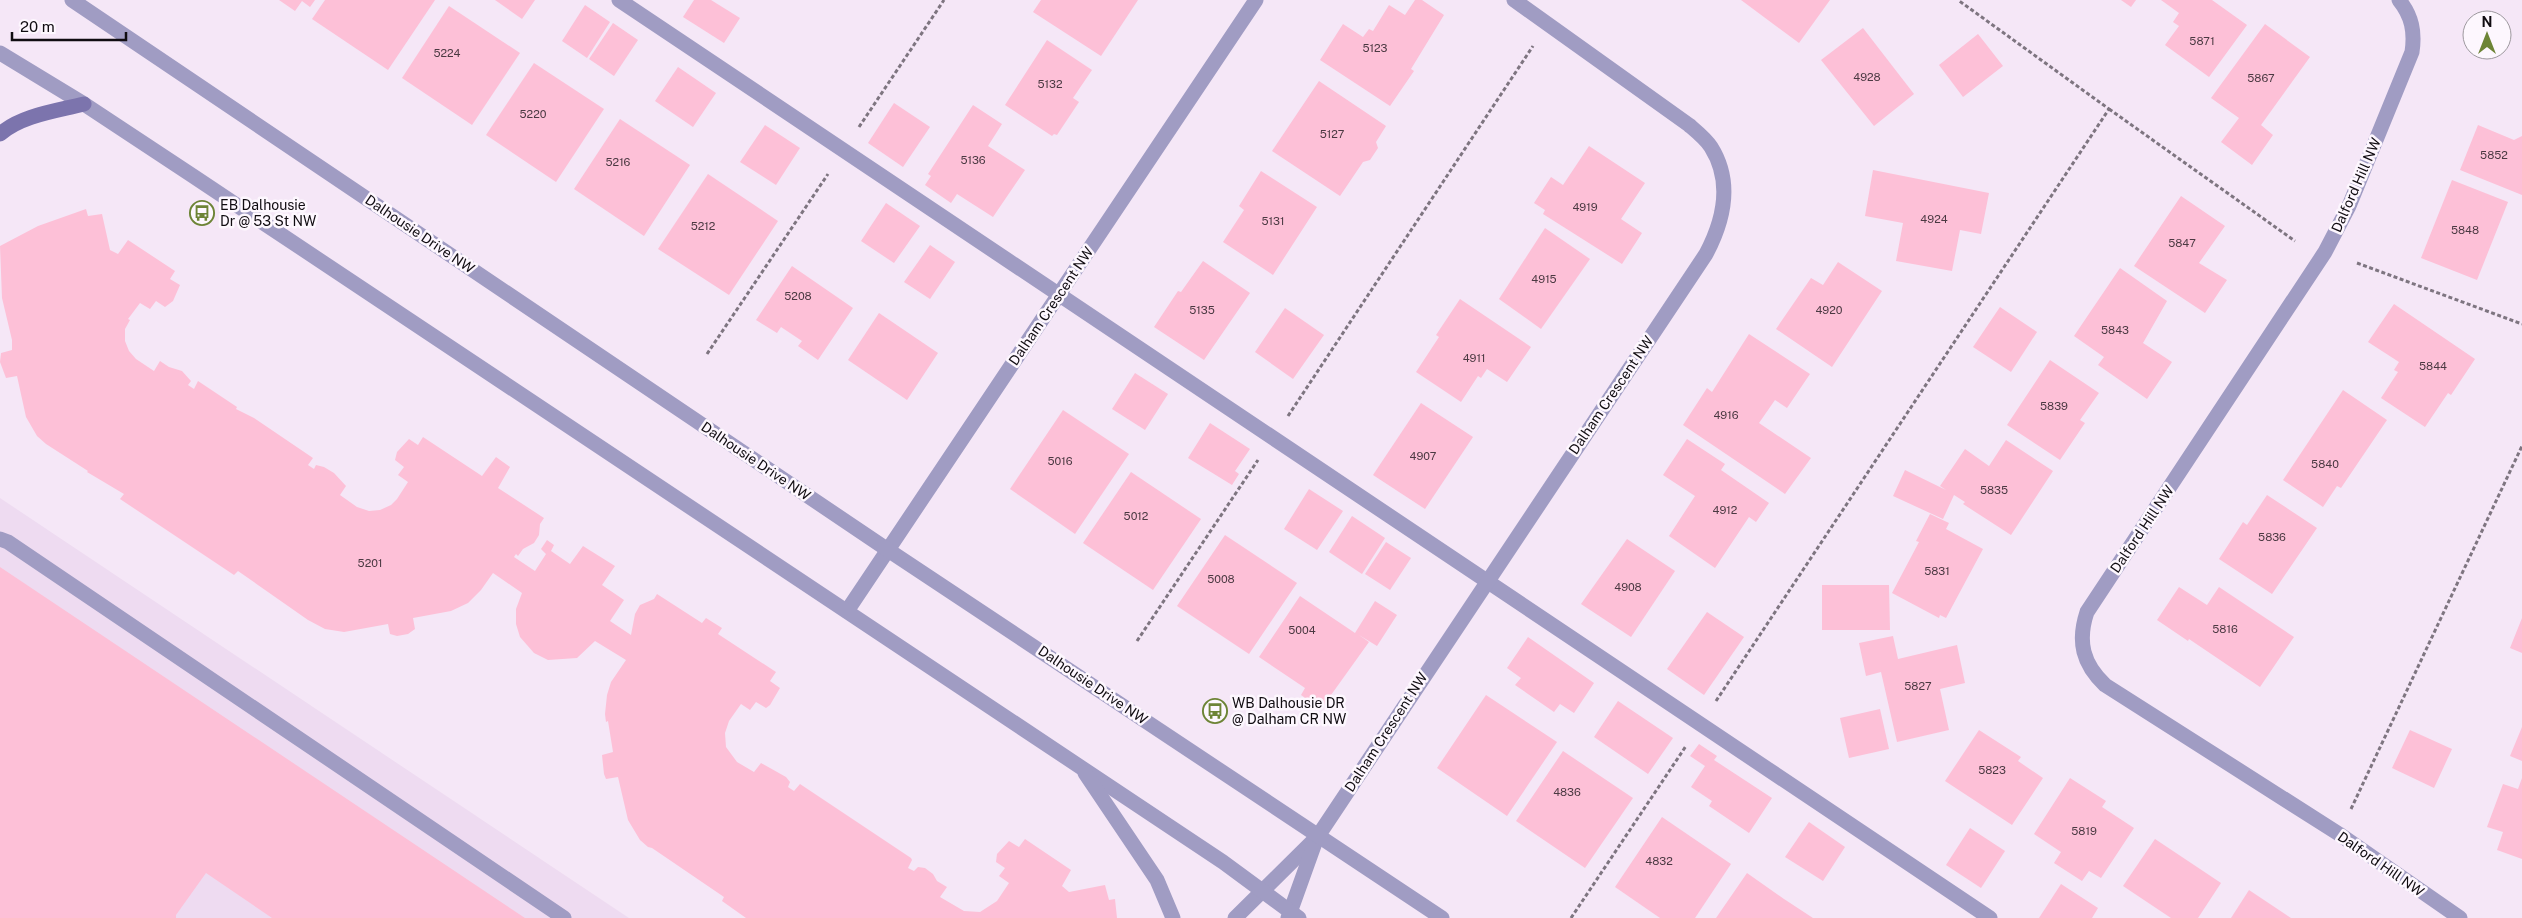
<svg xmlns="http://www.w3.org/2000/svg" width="2522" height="918" font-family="'Public Sans',sans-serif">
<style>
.built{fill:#eedbf1}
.building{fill:#fdc0d7}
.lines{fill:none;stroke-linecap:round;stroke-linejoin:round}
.path{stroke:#7e7580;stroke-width:3;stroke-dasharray:4 2.5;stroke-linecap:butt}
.service{stroke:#a09cc3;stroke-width:15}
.minor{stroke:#a09cc3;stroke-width:15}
.tertiary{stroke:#a09cc3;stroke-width:15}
.secondary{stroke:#7c74ad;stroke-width:15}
.labels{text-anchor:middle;stroke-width:5;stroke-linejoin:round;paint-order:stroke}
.number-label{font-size:11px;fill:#4b3942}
.street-label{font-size:14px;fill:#100c11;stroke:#fdf7fe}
.poi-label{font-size:14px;fill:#100c11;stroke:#fdf7fe;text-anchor:start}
</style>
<rect width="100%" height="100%" fill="#f5e7f7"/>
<path class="built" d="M0 498 629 918H0Z"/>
<g class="building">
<path d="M279 0H315L310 7 302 1 295 11Z"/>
<path d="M325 0H435L388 70 312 19Z"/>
<path d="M495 0H535L522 19Z"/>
<path d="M694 0H711L740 18 724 43 683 17Z"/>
<path d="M1041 0H1138L1101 56 1033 12Z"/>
<path d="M1415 0H1422L1444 15 1411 69 1414 71 1390 106 1320 60 1343 24 1363 37 1369 29 1373 31 1389 5 1405 15Z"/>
<path d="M1741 0H1830L1799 43Z"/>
<path d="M2121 0H2136L2131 7Z"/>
<path d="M2161 0H2212L2247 25 2209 77 2165 45 2179 26 2173 22 2179 13Z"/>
<path d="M585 5 610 22 587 58 562 41Z"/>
<path d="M449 6 520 53 472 125 402 78Z"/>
<path d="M613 23 638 40 614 76 589 59Z"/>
<path d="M2265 24 2310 57 2261 125 2273 135 2252 165 2221 142 2239 118 2211 98Z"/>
<path d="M1863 28 1914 94 1874 126 1821 60Z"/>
<path d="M1978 34 2003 66 1963 97 1939 65Z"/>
<path d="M1047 40 1092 70 1073 98 1079 102 1057 135 1054 134 1052 136 1005 105Z"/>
<path d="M534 63 604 109 556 182 486 135Z"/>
<path d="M678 67 716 93 693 127 655 101Z"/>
<path d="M1319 81 1386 126 1376 142 1378 148 1370 160 1363 162 1340 196 1272 151Z"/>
<path d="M894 103 930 127 903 167 868 143Z"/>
<path d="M973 105 1002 124 988 146 1025 170 993 217 957 194 951 203 925 185 931 176 928 174Z"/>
<path d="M620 119 690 165 644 236 574 189Z"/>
<path d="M765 125 800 148 776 185 740 162Z"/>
<path d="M2478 125 2514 140 2522 136V195L2460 170Z"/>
<path d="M1589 146 1645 183 1621 219 1642 233 1622 264 1543 214 1545 210 1534 203 1551 177 1563 185Z"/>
<path d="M1873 170 1989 193 1981 234 1960 230 1952 271 1896 261 1903 223 1865 216Z"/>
<path d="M1261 171 1317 207 1273 275 1223 242 1244 210 1239 206Z"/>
<path d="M708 174 778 221 729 295 658 249Z"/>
<path d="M2452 180 2508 202 2477 280 2421 258Z"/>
<path d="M2181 196 2225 226 2199 263 2227 280 2205 313 2134 266Z"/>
<path d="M886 203 920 226 894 263 861 241Z"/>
<path d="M86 209 88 216 102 214 110 250 118 254 128 240 175 271 170 279 180 285 173 301 165 307 156 301 150 309 140 303 128 319 130 320 125 329V341L129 351 136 359 154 371 160 361 169 367 182 371 191 381 188 385 194 389 198 381 237 407 236 409 254 418 313 458 308 465 314 469 316 465 324 467 334 473 346 486 340 495 357 507 369 511 380 510 391 505 397 499 408 482 398 475 404 467 395 460 397 452 409 439 418 445 423 437 482 476 496 457 510 467 498 488 544 518 540 524 539 535 534 543 523 549 518 556 516 554 514 557 535 571 546 554 541 549 547 540 554 545 551 551 570 564 583 546 615 566 602 585 624 600 610 621 631 635 635 614 640 605 654 599 657 594 702 623 706 618 722 628 718 634 776 672 770 681 780 688 770 705 766 708 756 702 750 710 741 704 729 721 725 733 726 747 737 762 754 772 761 763 786 777 790 782 788 787 794 791 800 784 911 858 912 860 908 868 914 871 918 867 925 868 933 874 937 881 947 887 940 897 964 911 980 912 997 901 1009 883 999 876 1005 868 996 862 997 854 1009 841 1019 847 1025 839 1071 870 1062 886 1069 892 1105 885 1109 900 1115 899 1117 918H746L722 901 724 897 652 848 648 847 640 840 628 820 618 777 606 779 604 774 602 755 613 752 608 721 606 722 605 714 607 695 611 682 626 660 595 641 577 658 548 660 534 653 520 637 516 624V609L522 593 493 573 481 590 468 603 451 611 413 618 415 629 408 634 397 636 390 634 388 624 344 632 325 629 308 620 238 571 234 575 120 499 124 494 87 472 88 471 46 444 37 436 26 417 17 376 6 378 0 362 1 353 12 350V340L2 298 0 246 38 226Z"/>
<path d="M1545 228 1590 259 1541 329 1499 299Z"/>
<path d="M930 245 955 262 930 299 904 282Z"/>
<path d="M1203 261 1250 293 1204 360 1154 327 1178 291 1181 292Z"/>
<path d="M1838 262 1882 291 1832 367 1776 329 1811 278 1823 285Z"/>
<path d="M792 266 853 308 818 360 798 346 802 341 781 327 777 333 756 320Z"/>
<path d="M2120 268 2167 301 2143 343 2172 362 2147 399 2098 365 2104 357 2074 336Z"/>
<path d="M1460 299 1531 347 1507 382 1487 369 1481 378 1478 376 1461 402 1416 372 1439 337 1436 335Z"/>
<path d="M2394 304 2475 359 2451 395 2448 393 2425 427 2381 398 2398 372 2394 370 2399 362 2368 342Z"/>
<path d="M2000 307 2037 332 2011 372 1973 347Z"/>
<path d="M1285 308 1324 335 1293 379 1255 352Z"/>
<path d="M879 313 938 353 907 400 848 360Z"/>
<path d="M1749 334 1810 374 1787 408 1775 400 1759 423 1811 458 1785 494 1683 425 1707 388 1712 392Z"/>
<path d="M2050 360 2099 393 2080 420 2085 423 2060 460 2007 425Z"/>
<path d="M1135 373 1168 394 1145 430 1112 409Z"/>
<path d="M2343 390 2387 420 2341 488 2337 486 2323 507 2283 480Z"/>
<path d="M1421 403 1473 437 1425 509 1373 475Z"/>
<path d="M1063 410 1129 454 1075 534 1010 489Z"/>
<path d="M1210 423 1250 449 1235 471 1239 474 1232 485 1188 458Z"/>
<path d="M1687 439 1725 464 1721 470 1769 503 1756 522 1749 517 1715 568 1669 536 1695 496 1663 475Z"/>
<path d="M2006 440 2053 471 2011 535 1963 504 1965 502 1954 495 1943 519 1893 496 1905 470 1946 490 1940 486 1965 449 1989 466Z"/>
<path d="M1131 472 1201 519 1153 590 1083 543Z"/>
<path d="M1309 489 1343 511 1317 550 1284 529Z"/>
<path d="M2267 495 2317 528 2272 594 2219 559 2243 522 2247 525Z"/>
<path d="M1930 514 1949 523 1946 529 1983 549 1946 618 1940 615 1939 618 1892 593 1919 542 1916 541Z"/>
<path d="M1352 516 1385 538 1362 574 1329 552Z"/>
<path d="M1225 535 1297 583 1249 654 1177 606Z"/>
<path d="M1627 539 1675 571 1631 637 1581 604Z"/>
<path d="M1386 542 1411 558 1390 590 1365 574Z"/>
<path d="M0 567 525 918H272L206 873 176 915V918H0Z"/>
<path d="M1822 585H1889L1890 630H1822Z"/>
<path d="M2179 587 2207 605 2219 587 2294 637 2260 687 2189 639 2188 641 2157 620Z"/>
<path d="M1300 596 1355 633 1375 601 1397 615 1377 646 1359 635 1369 642 1321 709 1301 695 1305 688 1259 657Z"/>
<path d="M1707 612 1744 637 1704 695 1667 669Z"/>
<path d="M2522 618V653L2510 648Z"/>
<path d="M1893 636 1898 659 1957 645 1965 683 1940 689 1949 730 1897 742 1881 672 1866 676 1859 643Z"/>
<path d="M1528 637 1594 683 1574 713 1560 704 1554 712 1515 685 1521 678 1507 668Z"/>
<path d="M1486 695 1557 742 1507 816 1437 768Z"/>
<path d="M1618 701 1673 738 1648 774 1594 737Z"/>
<path d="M1880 709 1889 749 1849 758 1840 718Z"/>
<path d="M2522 727V761L2510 756Z"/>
<path d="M1979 730 2021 757 2018 761 2043 778 2012 825 1945 781Z"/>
<path d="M2410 730 2452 749 2434 788 2392 768Z"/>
<path d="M1699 744 1717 756 1714 760 1772 798 1749 833 1709 806 1712 801 1691 787 1705 766 1690 756Z"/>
<path d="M1563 751 1633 798 1585 868 1516 821Z"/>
<path d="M2070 778 2106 801 2102 807 2134 828 2101 878 2089 871 2082 881 2054 863 2061 852 2034 834Z"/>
<path d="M2522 778V859L2497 850 2503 832 2487 827 2503 784 2518 789Z"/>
<path d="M1662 817 1731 864 1695 918H1660L1615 887Z"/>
<path d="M1809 822 1845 847 1823 881 1785 857Z"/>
<path d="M1970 828 2005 851 1981 888 1946 865Z"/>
<path d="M2155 839 2221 883 2198 918H2171L2123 886Z"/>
<path d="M1747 873 1784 899 1813 918H1716Z"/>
<path d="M2061 884 2098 908 2092 918H2039Z"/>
<path d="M2249 890 2291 918H2231Z"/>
</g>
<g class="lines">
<g class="path">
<path d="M2109 109 2295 241"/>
<path d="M859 127 944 0"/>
<path d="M2357 263 2522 324"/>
<path d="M707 354 828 174"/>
<path d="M1288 416 1533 46"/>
<path d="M1137 641 1258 460"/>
<path d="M1716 701 2109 109 1958 0"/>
<path d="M2351 809 2522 446"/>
<path d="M1571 918 1686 746"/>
</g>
<g class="service">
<path d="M619 0 1990 918"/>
<path d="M0 539 8 542 564 918"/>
<path d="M1235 918 1318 836"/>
<path d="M1288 918 1316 840"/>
</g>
<g class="minor">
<path d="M2399 0C2412 16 2415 32 2412 52L2349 206 2325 252 2087 612C2077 642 2083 664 2105 685L2339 834 2460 918"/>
<path d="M847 611 1256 0"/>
<path d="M1318 836 1706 254C1724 220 1733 182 1711 147 1706 139 1696 131 1689 125L1514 0"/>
</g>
<g class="tertiary">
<path d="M72 0 888 550 1442 918"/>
<path d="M0 53 84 104 193 176 1223 862 1299 918"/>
<path d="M1085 773 1157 880 1173 918"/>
</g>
<path class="secondary" d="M0 134C22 115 57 111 84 104"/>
</g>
<defs>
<symbol id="bus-ring" viewBox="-11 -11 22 22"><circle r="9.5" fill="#fdf7fe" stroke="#6d8436" stroke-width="1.5"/><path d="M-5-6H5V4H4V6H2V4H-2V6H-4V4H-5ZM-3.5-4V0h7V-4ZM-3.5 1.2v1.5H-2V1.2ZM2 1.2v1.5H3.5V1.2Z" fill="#6d8436"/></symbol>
</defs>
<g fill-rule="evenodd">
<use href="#bus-ring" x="188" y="199" width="28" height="28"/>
<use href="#bus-ring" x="1201" y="697" width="28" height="28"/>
</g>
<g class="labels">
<g class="number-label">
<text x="2202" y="45">5871</text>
<text x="1375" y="52">5123</text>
<text x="447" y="57">5224</text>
<text x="1867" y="81">4928</text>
<text x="2261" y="82">5867</text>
<text x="1050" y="88">5132</text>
<text x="533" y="118">5220</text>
<text x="1332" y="138">5127</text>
<text x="2494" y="159">5852</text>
<text x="973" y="164">5136</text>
<text x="618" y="166">5216</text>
<text x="1585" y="211">4919</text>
<text x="1934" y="223">4924</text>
<text x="1273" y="225">5131</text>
<text x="703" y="230">5212</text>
<text x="2465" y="234">5848</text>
<text x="2182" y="247">5847</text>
<text x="1544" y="283">4915</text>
<text x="798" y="300">5208</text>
<text x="1202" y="314">5135</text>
<text x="1829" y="314">4920</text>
<text x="2115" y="334">5843</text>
<text x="1474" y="362">4911</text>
<text x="2433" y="370">5844</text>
<text x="2054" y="410">5839</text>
<text x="1726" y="419">4916</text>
<text x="1423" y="460">4907</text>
<text x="1060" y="465">5016</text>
<text x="2325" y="468">5840</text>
<text x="1994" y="494">5835</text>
<text x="1725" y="514">4912</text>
<text x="1136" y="520">5012</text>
<text x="2272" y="541">5836</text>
<text x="370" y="567">5201</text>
<text x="1937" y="575">5831</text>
<text x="1221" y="583">5008</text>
<text x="1628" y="591">4908</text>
<text x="2225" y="633">5816</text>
<text x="1302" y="634">5004</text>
<text x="1918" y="690">5827</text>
<text x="1992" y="774">5823</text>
<text x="1567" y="796">4836</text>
<text x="2084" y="835">5819</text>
<text x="1659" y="865">4832</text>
</g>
<g class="street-label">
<text transform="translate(2356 185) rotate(-66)" y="5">Dalford Hill NW</text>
<text transform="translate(420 234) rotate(34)" y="5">Dalhousie Drive NW</text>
<text transform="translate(1051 306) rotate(-56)" y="5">Dalham Crescent NW</text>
<text transform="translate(1611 395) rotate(-56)" y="5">Dalham Crescent NW</text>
<text transform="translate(756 461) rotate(34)" y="5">Dalhousie Drive NW</text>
<text transform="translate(2142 529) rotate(-56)" y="5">Dalford Hill NW</text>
<text transform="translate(1093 685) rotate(34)" y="5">Dalhousie Drive NW</text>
<text transform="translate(1386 732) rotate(-57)" y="5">Dalham Crescent NW</text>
<text transform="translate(2381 864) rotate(35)" y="5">Dalford Hill NW</text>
</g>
<g class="poi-label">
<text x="220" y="210">EB Dalhousie<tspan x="220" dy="16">Dr @ 53 St NW</tspan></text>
<text x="1232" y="708">WB Dalhousie DR<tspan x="1232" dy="16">@ Dalham CR NW</tspan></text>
</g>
</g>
<g transform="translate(2487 35)"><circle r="24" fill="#fdf7fe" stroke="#9e999f"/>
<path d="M0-4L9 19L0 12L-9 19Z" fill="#6d8436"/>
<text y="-8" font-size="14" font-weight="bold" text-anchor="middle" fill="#100c11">N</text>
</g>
<path d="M12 32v8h114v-8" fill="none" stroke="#100c11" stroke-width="2.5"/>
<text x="20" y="32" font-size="15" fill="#100c11" stroke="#fdf7fe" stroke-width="4" paint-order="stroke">20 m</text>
</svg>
